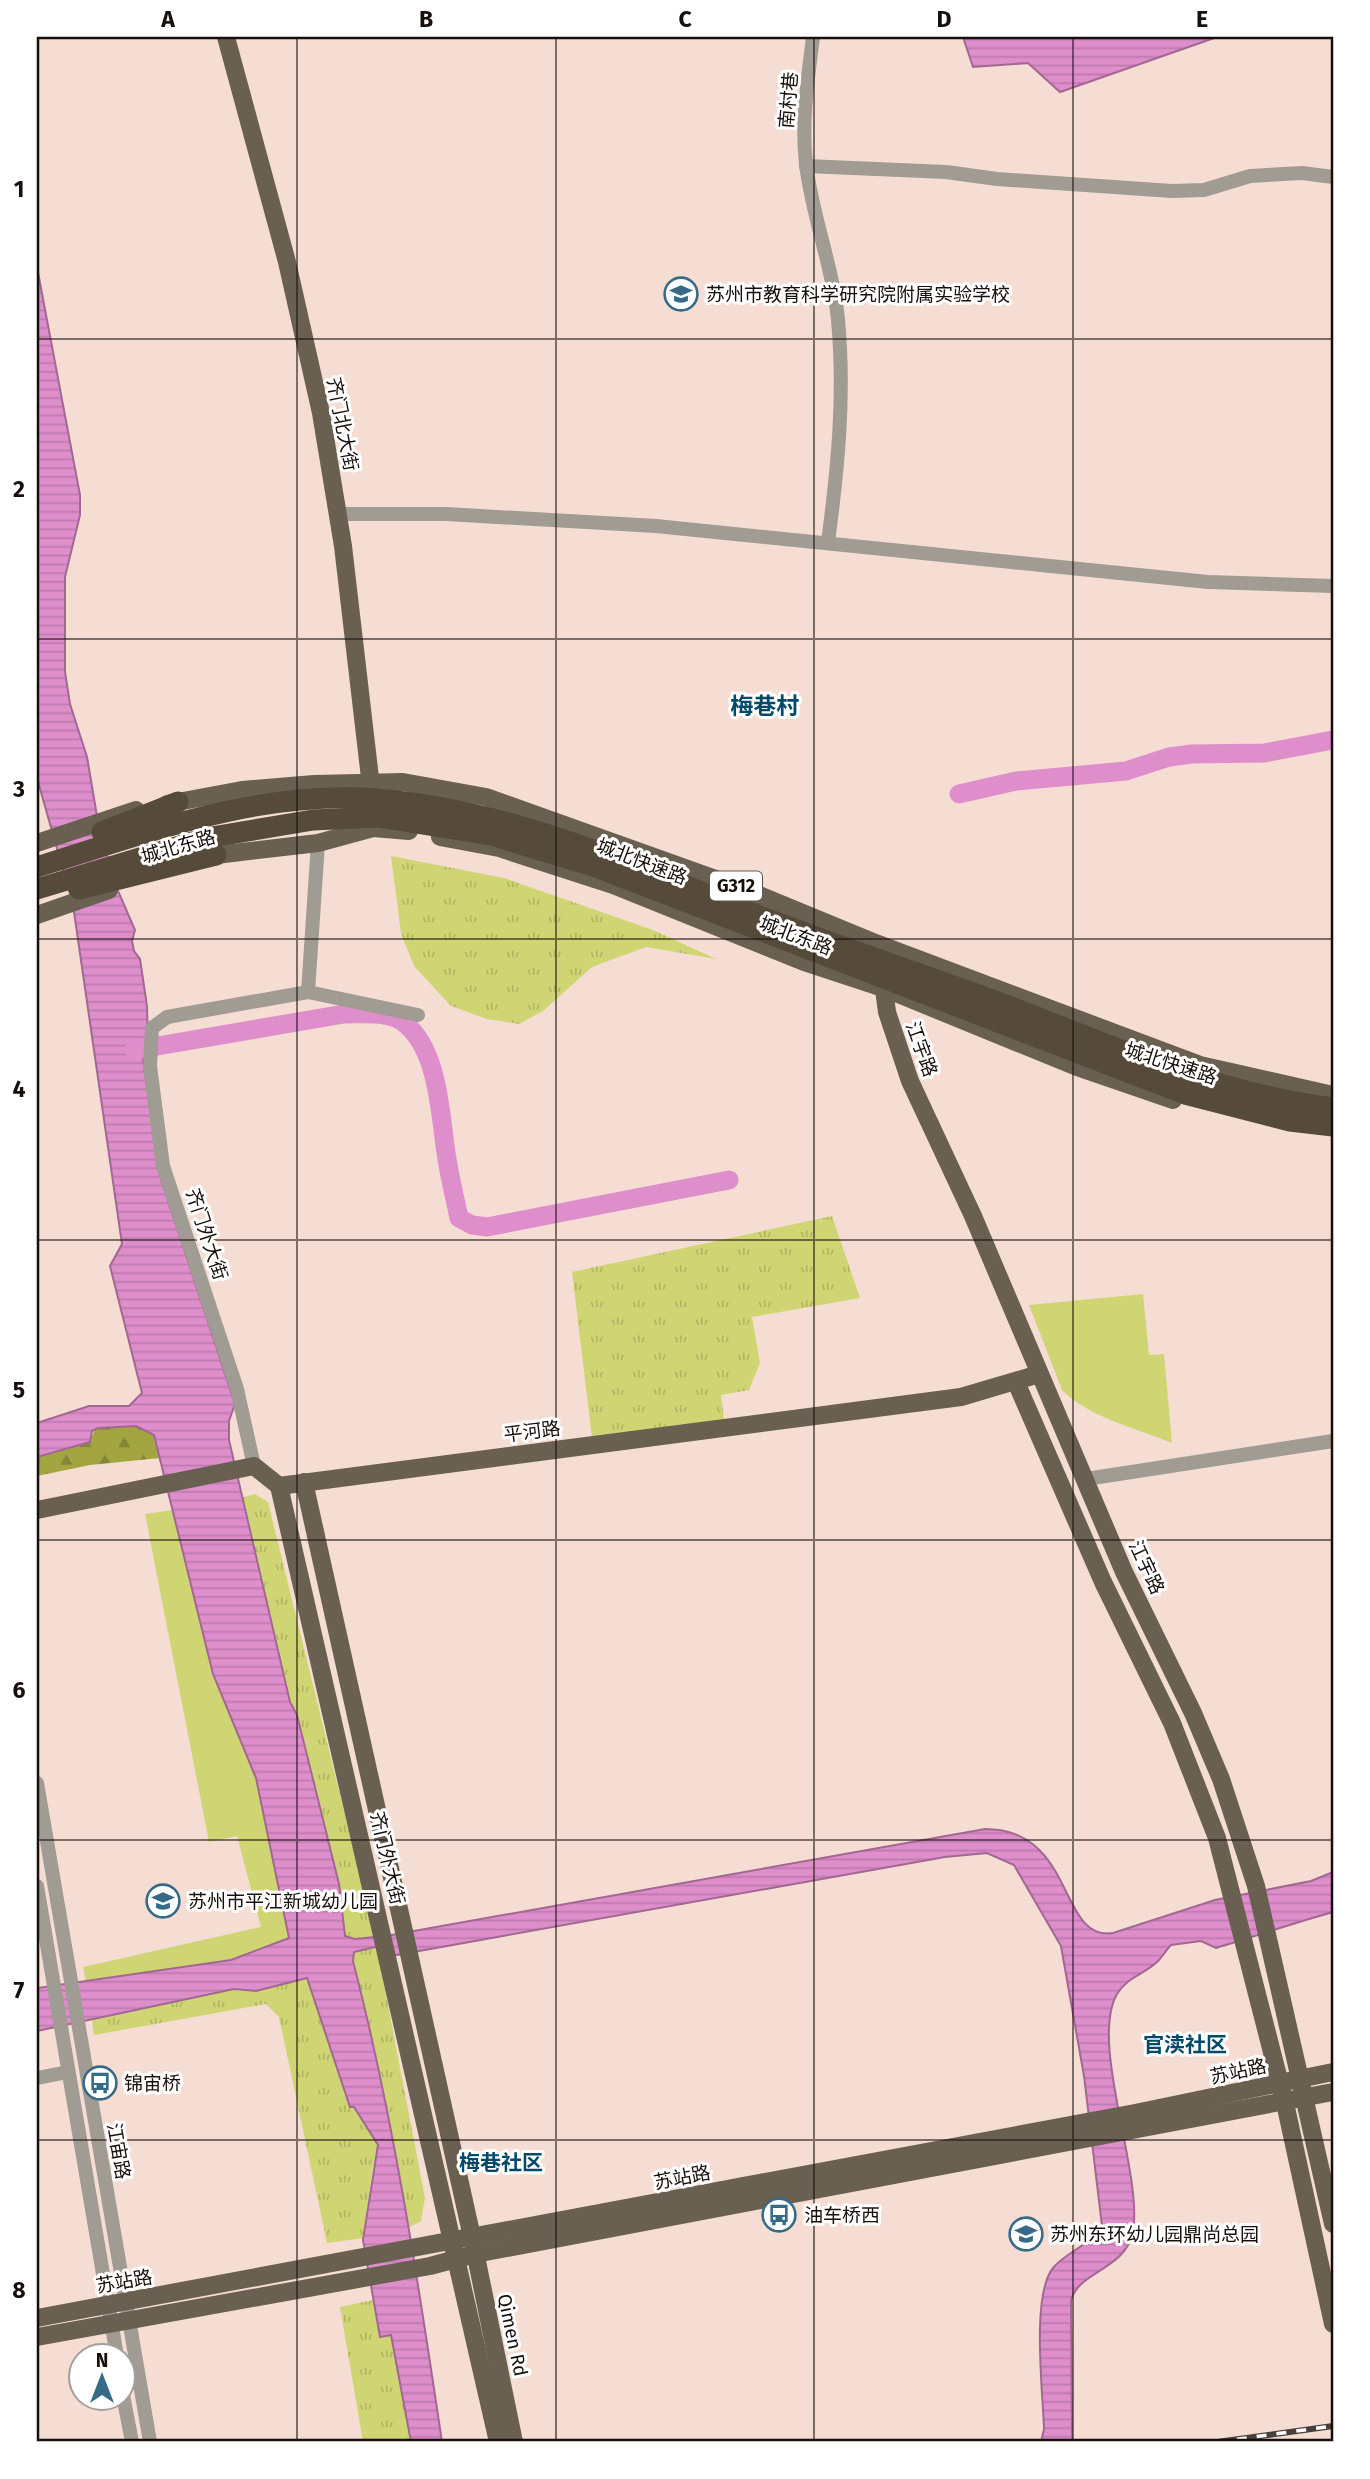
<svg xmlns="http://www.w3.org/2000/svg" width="1370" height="2479" font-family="'Fira Sans','Noto Sans SC',sans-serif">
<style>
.grass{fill:url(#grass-tufts)}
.forest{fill:url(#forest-firs)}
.park{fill:#d0d574}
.water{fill:url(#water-rules);stroke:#a26892;stroke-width:2}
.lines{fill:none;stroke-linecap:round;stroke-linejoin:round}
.river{stroke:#de8ecb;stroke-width:19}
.minor{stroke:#a09b93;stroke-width:14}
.major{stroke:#696051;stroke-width:18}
.highway{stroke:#564b3b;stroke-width:21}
.rail-casing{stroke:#4a3e3a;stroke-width:6}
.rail{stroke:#fff;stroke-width:3.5;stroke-dasharray:10;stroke-linecap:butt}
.grid{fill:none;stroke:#170f0c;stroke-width:2;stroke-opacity:0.55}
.labels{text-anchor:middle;stroke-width:6;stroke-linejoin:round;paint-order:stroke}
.shield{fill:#fff;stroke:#5d5755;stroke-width:2}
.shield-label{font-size:18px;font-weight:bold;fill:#170f0c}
.street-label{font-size:19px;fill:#170f0c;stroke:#fff}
.poi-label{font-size:19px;fill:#170f0c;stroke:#fff;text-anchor:start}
.neighbourhood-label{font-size:21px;font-weight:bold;fill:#034968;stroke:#fff}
.quarter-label{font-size:23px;font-weight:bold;fill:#034968;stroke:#fff}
.neatline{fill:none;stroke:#170f0c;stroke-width:2.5}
.grid-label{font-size:23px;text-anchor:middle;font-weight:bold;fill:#170f0c}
</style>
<defs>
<pattern id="grass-tufts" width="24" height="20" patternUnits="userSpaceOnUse" patternTransform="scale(1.75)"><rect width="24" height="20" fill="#d0d574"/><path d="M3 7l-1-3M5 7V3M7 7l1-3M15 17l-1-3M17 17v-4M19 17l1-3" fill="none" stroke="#b2b663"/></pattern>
<pattern id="forest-firs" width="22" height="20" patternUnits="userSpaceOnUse" patternTransform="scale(1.75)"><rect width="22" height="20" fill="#a3a640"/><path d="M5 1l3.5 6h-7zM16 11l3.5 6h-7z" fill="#848634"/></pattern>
<pattern id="water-rules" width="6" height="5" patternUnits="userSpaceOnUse" patternTransform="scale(1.75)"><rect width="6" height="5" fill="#de8ecb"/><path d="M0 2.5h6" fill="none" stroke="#be79ad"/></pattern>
</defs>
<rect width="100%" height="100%" fill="#f5ddd3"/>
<g class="grass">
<path d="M391 856 504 878 653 930 716 959 646 947 592 967 543 1011 519 1024 487 1019 451 1006 414 966 401 933Z"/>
<path d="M832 1216 860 1298 752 1317 760 1363 749 1390 721 1395 724 1420 592 1438 572 1272Z"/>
<path d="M255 1494 268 1502 375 1937 425 2198 421 2221 408 2228 374 2045 343 1932 339 1884 297 1715 290 1702 241 1498Z"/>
<path d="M307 1978 350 2107H354L378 2145V2165L373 2166 363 2238 327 2243 279 2017 266 2004 94 2035 92 2020 234 1989 256 1991Z"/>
<path d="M373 2300 379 2336 391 2335 411 2442H363L340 2307Z"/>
</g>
<path class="forest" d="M132 1425 154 1435 160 1458 90 1465 37 1476V1457L90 1442 95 1429Z"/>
<g class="park">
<path d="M1143 1294 1149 1355 1164 1354 1172 1443C1136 1428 1090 1418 1062 1390L1029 1305Z"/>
<path d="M173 1510 213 1674 256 1778 289 1939 231 1960 86 1981 83 1967 261 1927 237 1836 209 1842 145 1514Z"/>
</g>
<g class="water">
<path d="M963 37H1217L1060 92 1028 63 973 67Z"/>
<path d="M37 267 80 495V515L65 577V672L70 704 87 757 98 822 115 884 135 930 132 941 134 951 140 959 147 1006 148 1046 143 1060 160 1176 235 1404 229 1421V1440L290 1702 297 1715 339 1884 345 1936 355 1939 386 1936 985 1829C1076 1829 1058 1942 1113 1933L1215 1900 1311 1881 1333 1872V1912C1294 1923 1256 1936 1216 1948L1201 1941 1171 1945C1166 1950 1163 1956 1158 1961 1145 1974 1127 1977 1117 1994 1089 2043 1143 2173 1133 2231 1126 2270 1080 2270 1071 2300L1072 2442H1041L1044 2429C1043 2392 1031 2295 1053 2268 1067 2251 1090 2246 1102 2226L1084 2076 1061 1946 1014 1865 987 1853 945 1857 391 1956 388 1944 354 1952 353 1961C394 2119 418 2281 442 2442H411L391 2335 380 2337 363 2240 378 2145 354 2107H350L307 1978 256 1991 234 1989 37 2031V1988L231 1960 289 1938 256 1778 213 1674 154 1435 136 1426 98 1428 92 1431 90 1442 37 1457V1423L89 1406H129L142 1393 110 1266 122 1244 73 905 37 778Z"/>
</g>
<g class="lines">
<g class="river">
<path d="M959 794 1016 781 1126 771 1169 757 1192 754 1264 753 1333 740"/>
<path d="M134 1050 344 1014C362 1014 388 1011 403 1022 440 1049 440 1119 447 1159 450 1179 455 1198 459 1218L472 1225 487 1227 729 1180"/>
</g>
<g class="minor">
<path d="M813 37C808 79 801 121 806 164 812 216 833 267 838 320 845 395 838 467 828 542"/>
<path d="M806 166 946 172 997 179 1172 191 1204 190 1250 176 1302 173 1333 177"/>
<path d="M338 514H446L656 526 1208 582 1333 586"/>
<path d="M308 992 318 843"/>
<path d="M254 1466 237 1389 163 1166 150 1066 152 1028 167 1017 308 992 418 1015"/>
<path d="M1086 1479 1333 1441"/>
<path d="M37 1783 150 2442"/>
<path d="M37 1886 117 2356"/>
<path d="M37 2078 68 2072"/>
<path d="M122 2390 132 2442"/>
</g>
<g class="major">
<path d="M226 37 287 262 321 413 343 546 372 795"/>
<path d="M167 804 242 790 314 784 403 782 486 797 752 892 878 944 1200 1065 1333 1095"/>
<path d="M440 837 499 848 613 885 804 962 886 989 1077 1067 1173 1100"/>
<path d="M37 843 136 810"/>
<path d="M202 859 216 855 318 843 373 828 409 831"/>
<path d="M37 915 109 890"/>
<path d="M878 944 887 1012 910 1081 973 1216 1124 1572 1193 1713 1221 1779 1256 1886 1333 2224"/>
<path d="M1016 1382 1103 1582 1172 1723 1217 1838 1285 2103 1333 2324"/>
<path d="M304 1482 472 2237 514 2442"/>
<path d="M279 1486 498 2442"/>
<path d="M37 1510 254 1466 279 1486 961 1397 1039 1374"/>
<path d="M37 2318 1135 2113 1333 2072"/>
<path d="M37 2337 430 2266 475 2254 1333 2092"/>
</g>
<g class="highway">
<path d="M102 832 178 802"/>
<path d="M37 867C146 833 259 790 376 799 504 809 622 860 740 908 826 943 915 971 1003 1004 1110 1045 1218 1094 1333 1108"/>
<path d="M37 889 206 838 313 820 378 817 491 835 593 866 1185 1094 1290 1121 1333 1126"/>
<path d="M79 889 216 855"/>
</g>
<defs>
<path id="rail" d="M1217 2442 1333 2426"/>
</defs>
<use href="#rail" class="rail-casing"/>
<use href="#rail" class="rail"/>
</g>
<path class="grid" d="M297 37V2442M556 37V2442M814 37V2442M1073 37V2442M37 339H1333M37 639H1333M37 939H1333M37 1240H1333M37 1540H1333M37 1840H1333M37 2140H1333"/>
<defs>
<symbol id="school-ring" viewBox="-11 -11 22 22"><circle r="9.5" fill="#fff" stroke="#376a87" stroke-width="1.5"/><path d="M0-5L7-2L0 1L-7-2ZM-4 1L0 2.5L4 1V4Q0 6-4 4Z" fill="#376a87"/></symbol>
<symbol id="bus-ring" viewBox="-11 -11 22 22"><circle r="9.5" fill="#fff" stroke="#376a87" stroke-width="1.5"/><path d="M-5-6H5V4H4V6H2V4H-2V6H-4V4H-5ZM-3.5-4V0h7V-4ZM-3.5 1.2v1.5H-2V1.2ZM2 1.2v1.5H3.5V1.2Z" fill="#376a87"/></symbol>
</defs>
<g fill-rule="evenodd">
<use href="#school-ring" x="662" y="275" width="38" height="38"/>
<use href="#school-ring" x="144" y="1882" width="38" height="38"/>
<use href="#bus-ring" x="81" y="2064" width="38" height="38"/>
<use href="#bus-ring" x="760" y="2196" width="38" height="38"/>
<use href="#school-ring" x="1007" y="2215" width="38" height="38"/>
</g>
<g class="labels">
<rect class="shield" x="710" y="871.5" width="52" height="29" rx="5"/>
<g class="shield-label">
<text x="736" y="892">G312</text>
</g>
<g class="street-label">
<text transform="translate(788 100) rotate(-85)" y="7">南村巷</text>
<text transform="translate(343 424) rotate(79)" y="7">齐门北大街</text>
<text transform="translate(178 846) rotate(-16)" y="7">城北东路</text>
<text transform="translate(642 861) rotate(21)" y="7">城北快速路</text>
<text transform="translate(796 935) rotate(21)" y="7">城北东路</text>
<text transform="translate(922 1049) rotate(70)" y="7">江宇路</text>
<text transform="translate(1171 1063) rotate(18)" y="7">城北快速路</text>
<text transform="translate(207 1234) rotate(72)" y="7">齐门外大街</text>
<text transform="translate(532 1431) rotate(-7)" y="7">平河路</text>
<text transform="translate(1147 1567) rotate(65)" y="7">江宇路</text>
<text transform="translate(388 1858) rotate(77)" y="7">齐门外大街</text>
<text transform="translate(1238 2071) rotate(-12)" y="7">苏站路</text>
<text transform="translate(119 2151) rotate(80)" y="7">江宙路</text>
<text transform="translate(682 2177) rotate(-11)" y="7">苏站路</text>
<text transform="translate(124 2281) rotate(-10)" y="7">苏站路</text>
<text transform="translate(513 2335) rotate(78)" y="7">Qimen Rd</text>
</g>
<g class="poi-label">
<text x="706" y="301">苏州市教育科学研究院附属实验学校</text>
<text x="188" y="1908">苏州市平江新城幼儿园</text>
<text x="124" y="2090">锦宙桥</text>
<text x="804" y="2222">油车桥西</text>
<text x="1050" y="2241">苏州东环幼儿园鼎尚总园</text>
</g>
<g class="neighbourhood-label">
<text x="1185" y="2052">官渎社区</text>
<text x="501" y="2170">梅巷社区</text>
</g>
<g class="quarter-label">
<text x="765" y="714">梅巷村</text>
</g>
</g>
<rect width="1370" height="2479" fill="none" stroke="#ffffff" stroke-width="77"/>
<g transform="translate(102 2377)"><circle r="33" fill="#ffffff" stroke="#a29f9e" stroke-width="2"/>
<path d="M0-5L12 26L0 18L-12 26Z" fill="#376a87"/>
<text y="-10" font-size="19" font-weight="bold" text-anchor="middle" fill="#170f0c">N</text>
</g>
<rect x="38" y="38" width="1294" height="2402" class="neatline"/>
<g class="grid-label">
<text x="168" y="27">A</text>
<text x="426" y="27">B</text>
<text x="685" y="27">C</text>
<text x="944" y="27">D</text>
<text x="1202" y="27">E</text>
<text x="19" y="197">1</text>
<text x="19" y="497">2</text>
<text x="19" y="797">3</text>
<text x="19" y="1097">4</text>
<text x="19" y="1398">5</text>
<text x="19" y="1698">6</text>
<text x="19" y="1998">7</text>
<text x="19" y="2298">8</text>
</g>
</svg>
